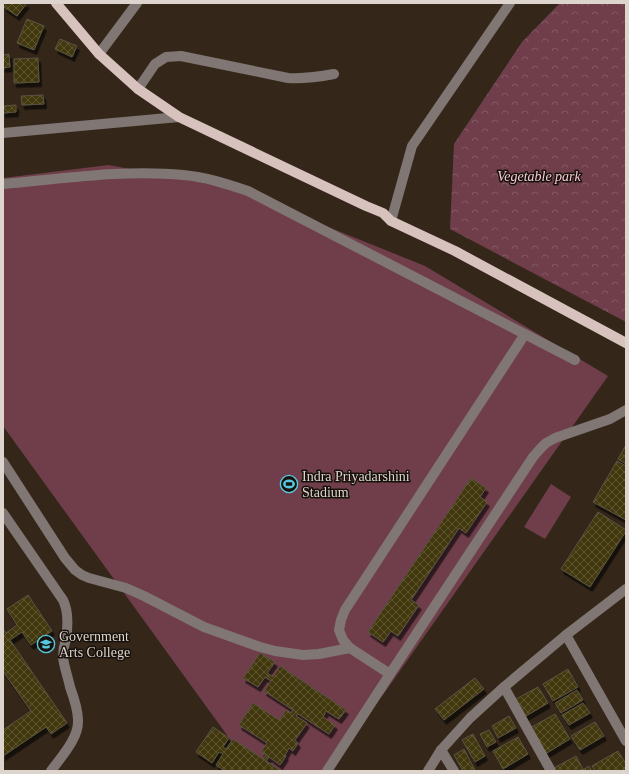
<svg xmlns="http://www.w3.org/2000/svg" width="629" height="774" font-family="'Times New Roman',serif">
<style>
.green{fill:#6f3e4a}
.park{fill:url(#park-crowns)}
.building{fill:url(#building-cross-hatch);stroke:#5a5442;filter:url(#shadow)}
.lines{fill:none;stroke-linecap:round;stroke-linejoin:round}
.minor{stroke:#807673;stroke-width:10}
.major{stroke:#d7c2bd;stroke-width:10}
.labels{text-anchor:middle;stroke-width:3;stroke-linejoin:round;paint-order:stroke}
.park-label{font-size:14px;font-style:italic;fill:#f5c9d2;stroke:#17110c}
.poi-label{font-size:14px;fill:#ddd4cd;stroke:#17110c;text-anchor:start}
</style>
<defs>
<pattern id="park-crowns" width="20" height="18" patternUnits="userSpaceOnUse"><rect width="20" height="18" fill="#6f3e4a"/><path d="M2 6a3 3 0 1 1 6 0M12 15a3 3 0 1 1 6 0" fill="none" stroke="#835963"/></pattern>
<pattern id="building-cross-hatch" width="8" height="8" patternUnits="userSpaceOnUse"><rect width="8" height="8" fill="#433810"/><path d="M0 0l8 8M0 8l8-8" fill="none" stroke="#5e5432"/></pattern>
<filter id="shadow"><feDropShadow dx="2.5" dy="4.5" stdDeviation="0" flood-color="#0009"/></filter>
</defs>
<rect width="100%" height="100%" fill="#34271a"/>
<g class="green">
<path d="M109 165 234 189 425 266 608 376 385 692 324 771H253L3 426V178Z"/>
<path d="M551 484 571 497 545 539 524 527Z"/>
</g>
<path class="park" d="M560 3H626V322L450 229 454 144 522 42Z"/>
<g class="building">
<path d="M7 3H27L17 16 4 7Z"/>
<path d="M27 19 44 26 34 50 17 43Z"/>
<path d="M60 39 77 46 72 57 55 49Z"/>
<path d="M9 54 10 67 3 68V55Z"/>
<path d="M38 58 39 82 14 83V59Z"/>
<path d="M43 95 44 104 22 105 21 96Z"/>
<path d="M16 105V112L3 113V106Z"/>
<path d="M626 445V464L618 459Z"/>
<path d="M617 461 626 466V520L593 502Z"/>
<path d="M471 478 486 488 480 497 487 502 466 533 459 528 411 600 419 605 398 636 391 631 383 642 368 632Z"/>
<path d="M598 512 626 530V531L590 587 561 569Z"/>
<path d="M28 595 52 631 31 645 22 632 10 640 67 723 51 734 46 727 3 756V730L31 711 3 671V629L6 633 17 625 7 609Z"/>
<path d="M260 653 275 662 267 673 273 677 280 666 346 710 339 719 326 711 323 717 335 725 329 734 298 714 296 716 307 723 295 740 298 743 293 751 289 748 285 755 286 756 280 765 269 757 266 761 281 771H225L216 765 223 754 219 752 212 763 196 752 213 727 229 738 223 747 226 749 233 739 263 759 266 755 261 752 267 743 239 725 253 703 279 720 286 710 291 713 293 710 264 691 271 681 265 677 258 687 243 678Z"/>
<path d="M568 669 578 687 553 701 543 684Z"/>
<path d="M475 678 484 689 444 720 435 709Z"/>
<path d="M538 687 548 703 526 716 516 699Z"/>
<path d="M577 690 583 700 561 713 555 703Z"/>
<path d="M583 703 590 713 569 725 562 715Z"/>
<path d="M555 714 570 739 545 754 530 728Z"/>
<path d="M509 716 516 728 498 738 492 726Z"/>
<path d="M595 722 604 736 580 750 571 736Z"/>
<path d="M489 730 496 742 487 747 480 734Z"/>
<path d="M473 734 485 756 475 762 462 740Z"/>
<path d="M518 737 528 754 503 769 493 751Z"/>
<path d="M464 749 475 770 473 771H463L454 755Z"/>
<path d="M618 751 626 764V768L621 771H595L592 766Z"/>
<path d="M576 756 583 769 579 771H556L554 768Z"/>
<path d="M589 766 592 771H581Z"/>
</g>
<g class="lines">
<g class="minor">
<path d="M99 54 137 3"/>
<path d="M138 89 155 64 166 57 181 56 288 78C304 79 318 77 334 74"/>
<path d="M3 133 179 117"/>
<path d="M3 184C62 179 124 169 183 175 206 177 227 184 248 191L575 360"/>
<path d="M391 221 412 146 510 3"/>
<path d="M3 462 65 558 75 570 82 575 89 578 126 588 144 596 204 627 260 647 275 651 303 655 319 654 350 648"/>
<path d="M3 513 63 600C69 612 68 626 66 639 64 645 63 651 63 657 64 667 68 677 70 687 74 698 78 709 78 720 79 738 61 757 51 771"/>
<path d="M566 635 626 741"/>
<path d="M390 674 350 648 343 640 339 630 341 620 345 610 525 334"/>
<path d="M504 687 551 771"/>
<path d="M441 750 454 771"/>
<path d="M327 771 390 674 533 457 540 449 546 443 555 438 610 419 626 410"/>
<path d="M428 771 441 750 470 718 504 687 566 635 626 589"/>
</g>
<path class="major" d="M56 3 99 54 138 89 179 117 366 206 383 213 391 221 455 251 626 343"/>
</g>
<defs>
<symbol id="stadium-ring" viewBox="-11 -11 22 22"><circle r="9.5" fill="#17110c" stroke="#56c9e0" stroke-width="1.5"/><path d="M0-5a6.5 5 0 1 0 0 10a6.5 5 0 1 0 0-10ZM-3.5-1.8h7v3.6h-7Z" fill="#56c9e0"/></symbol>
<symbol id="university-ring" viewBox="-11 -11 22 22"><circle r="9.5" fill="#17110c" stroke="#56c9e0" stroke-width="1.5"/><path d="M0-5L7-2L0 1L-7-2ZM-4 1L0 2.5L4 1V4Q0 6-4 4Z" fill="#56c9e0"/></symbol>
</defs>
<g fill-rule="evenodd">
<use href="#stadium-ring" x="279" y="474" width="20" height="20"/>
<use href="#university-ring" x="36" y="634" width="20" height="20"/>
</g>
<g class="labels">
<g class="park-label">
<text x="539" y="181">Vegetable park</text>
</g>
<g class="poi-label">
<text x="302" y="481">Indra Priyadarshini<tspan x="302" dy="16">Stadium</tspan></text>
<text x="59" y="641">Government<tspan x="59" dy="16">Arts College</tspan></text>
</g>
</g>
<rect width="629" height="774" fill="none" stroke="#ddd4cd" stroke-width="8"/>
</svg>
